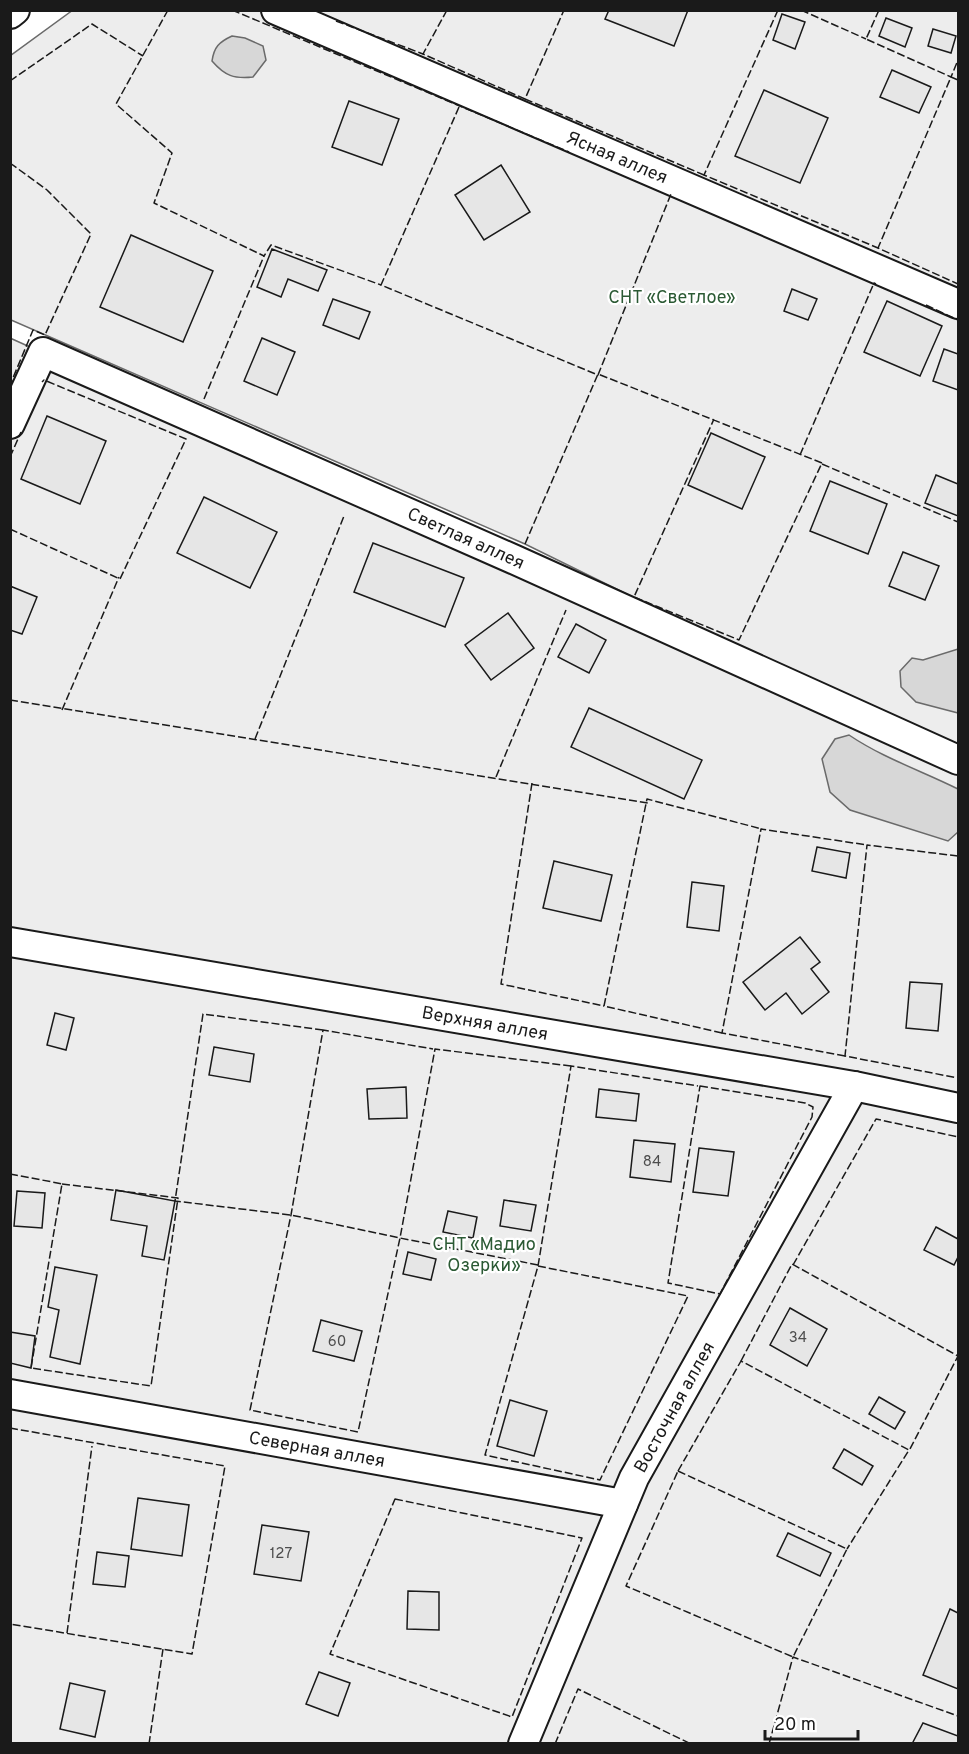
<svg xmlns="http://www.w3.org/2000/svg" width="969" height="1754" font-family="Overpass,sans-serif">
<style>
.green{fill:#ededed;stroke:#6a6a6a;stroke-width:1.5}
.water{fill:#d7d7d7;stroke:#6a6a6a;stroke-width:1.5}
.building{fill:#e6e6e6;stroke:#1a1a1a;stroke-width:1.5}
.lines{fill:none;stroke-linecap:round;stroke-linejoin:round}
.street-casing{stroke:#1a1a1a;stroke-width:32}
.street{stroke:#fff;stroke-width:28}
.fence{stroke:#1a1a1a;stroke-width:1.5;stroke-dasharray:8 3;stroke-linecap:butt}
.labels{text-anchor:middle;stroke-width:4.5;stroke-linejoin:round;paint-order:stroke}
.number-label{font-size:15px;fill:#4d4d4d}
.street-label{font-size:18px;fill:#1a1a1a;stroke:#fff}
.park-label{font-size:18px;fill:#2b5a34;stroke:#fff}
</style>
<rect width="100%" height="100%" fill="#fff"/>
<g class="green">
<path d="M73 10 958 11V757L525 544 11 320 10 56Z"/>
<path d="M10 338 958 765V1743H11Z"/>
</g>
<g class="water">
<path d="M232 36 245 38 263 46 266 60 253 77C234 79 225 76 212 61 214 47 219 42 232 36Z"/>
<path d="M958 649V713L916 702 901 687 900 671 912 658 923 660Z"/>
<path d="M849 735C883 758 922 771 958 789V832L948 841 850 810 830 792 822 759 835 739Z"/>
</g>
<g class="building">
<path d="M609 10H688L674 46 605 19Z"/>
<path d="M782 14 805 22 795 49 773 40Z"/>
<path d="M886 18 912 28 905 47 879 36Z"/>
<path d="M933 29 956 36 951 53 928 46Z"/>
<path d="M892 70 931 87 919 113 880 97Z"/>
<path d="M764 90 828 118 800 183 735 156Z"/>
<path d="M349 101 399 119 382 165 332 147Z"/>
<path d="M501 165 530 212 484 240 455 195Z"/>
<path d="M131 235 213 271 183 342 100 307Z"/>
<path d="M272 249 327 270 318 291 288 279 281 297 257 287Z"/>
<path d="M792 289 817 299 808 320 784 311Z"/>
<path d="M333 299 370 312 359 339 323 325Z"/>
<path d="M887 301 942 326 920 376 864 352Z"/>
<path d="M262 338 295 352 277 395 244 381Z"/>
<path d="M944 349 958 354V390L933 381Z"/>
<path d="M47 416 106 441 80 504 21 479Z"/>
<path d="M711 433 765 457 742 509 688 485Z"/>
<path d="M936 475 958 484V516L925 503Z"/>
<path d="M830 481 887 504 868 554 810 531Z"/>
<path d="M204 497 277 532 250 588 177 553Z"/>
<path d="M373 543 464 578 445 627 354 592Z"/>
<path d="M903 552 939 566 925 600 889 586Z"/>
<path d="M10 586 37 597 22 634 10 630Z"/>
<path d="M508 613 534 648 491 680 465 645Z"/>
<path d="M576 624 606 640 589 673 558 657Z"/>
<path d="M589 708 702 760 684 799 571 747Z"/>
<path d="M817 847 850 853 846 878 812 871Z"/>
<path d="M554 861 612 875 601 921 543 908Z"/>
<path d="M692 882 724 886 719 931 687 927Z"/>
<path d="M800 937 820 962 811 969 829 992 802 1014 786 993 765 1010 743 982Z"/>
<path d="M910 982 942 984 938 1031 906 1028Z"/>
<path d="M55 1013 74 1018 66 1050 47 1045Z"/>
<path d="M214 1047 254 1054 250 1082 209 1075Z"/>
<path d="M406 1087 407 1118 369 1119 367 1089Z"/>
<path d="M599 1089 639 1094 636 1121 596 1117Z"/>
<path d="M634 1140 675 1144 671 1182 630 1177Z"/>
<path d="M699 1148 734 1152 728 1196 693 1192Z"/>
<path d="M116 1190 175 1201 164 1260 142 1256 147 1226 111 1220Z"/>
<path d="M17 1191 45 1193 42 1228 14 1226Z"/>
<path d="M504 1200 536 1205 531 1231 500 1226Z"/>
<path d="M448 1211 477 1217 473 1238 443 1232Z"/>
<path d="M936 1227 958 1239V1257L954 1265 924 1250Z"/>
<path d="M408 1252 436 1259 431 1280 403 1274Z"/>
<path d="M55 1267 97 1275 80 1364 50 1357 59 1310 48 1307Z"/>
<path d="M790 1308 827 1329 807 1366 770 1345Z"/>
<path d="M321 1320 362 1331 354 1361 313 1351Z"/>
<path d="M10 1332 35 1336 31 1368 10 1363Z"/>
<path d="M879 1397 905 1412 895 1429 869 1414Z"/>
<path d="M510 1400 547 1411 534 1456 497 1446Z"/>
<path d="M844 1449 873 1466 862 1485 833 1468Z"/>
<path d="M138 1498 189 1505 182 1556 131 1549Z"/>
<path d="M262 1525 309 1532 301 1581 254 1574Z"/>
<path d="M788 1533 831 1553 820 1576 777 1556Z"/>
<path d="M97 1552 129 1556 125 1587 93 1584Z"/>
<path d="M408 1591 439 1592V1630L407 1629Z"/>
<path d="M950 1609 958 1613V1689L923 1675Z"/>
<path d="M319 1672 350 1683 338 1716 306 1704Z"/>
<path d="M70 1683 105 1691 95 1737 60 1729Z"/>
<path d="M923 1723 958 1736V1744H912Z"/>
</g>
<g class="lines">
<defs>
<g id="street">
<path d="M276 10 958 304"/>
<path d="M10 14 15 10"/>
<path d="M10 424 43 352 513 559 958 760"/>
<path d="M10 942 854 1086 958 1108"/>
<path d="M10 1394 623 1504"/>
<path d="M523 1744 634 1478 854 1086"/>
</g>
</defs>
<use href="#street" class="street-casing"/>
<use href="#street" class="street"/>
<g class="fence">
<path d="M168 10 116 104 172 153 154 203 264 256 271 245 381 285"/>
<path d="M232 10 569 152"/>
<path d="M447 10 423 54 525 99 564 10"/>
<path d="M778 10 704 175 878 248"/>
<path d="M801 10 866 39"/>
<path d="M879 10 866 39 951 77 958 60"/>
<path d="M336 21 423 54"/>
<path d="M958 80 951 77 878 248 958 284"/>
<path d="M10 81 92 24 143 56"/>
<path d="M525 99 704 175"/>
<path d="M459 107 381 285 598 375 671 194 669 193"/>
<path d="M10 163 47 190 91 234 45 335 33 330 10 385"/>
<path d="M926 305 958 320"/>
<path d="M204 399 264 256"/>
<path d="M800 455 874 283 876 284"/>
<path d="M10 457 21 432"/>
<path d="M822 464 958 522"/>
<path d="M10 529 120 579 186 439 44 380 42 382"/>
<path d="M525 544 598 374 822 463 739 640 634 597 714 419"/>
<path d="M10 700 648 803"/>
<path d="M62 710 119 577"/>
<path d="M255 739 344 516"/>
<path d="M496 777 566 610"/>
<path d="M532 783 501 984 604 1006"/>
<path d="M958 856 867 845 845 1056 958 1078"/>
<path d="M323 1030 203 1014 175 1201 291 1215 400 1238 358 1432 250 1410 291 1215 323 1030 433 1049"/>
<path d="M722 1033 604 1006 647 799 762 829"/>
<path d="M845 1056 722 1033 761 829 867 845"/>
<path d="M700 1086 805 1103 813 1107 812 1117 720 1294 668 1283Z"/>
<path d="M10 1174 63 1184"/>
<path d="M62 1184 178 1198 151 1386 31 1368Z"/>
<path d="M538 1265 400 1238 435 1049 571 1066"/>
<path d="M793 1265 876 1119 958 1137"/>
<path d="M538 1266 688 1296 600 1480 485 1455 538 1266 571 1066 698 1086"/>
<path d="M741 1361 792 1264 958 1356 910 1449"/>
<path d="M10 1428 225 1466 192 1654 10 1624"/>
<path d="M678 1471 847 1549 793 1657 626 1586Z"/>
<path d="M678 1471 741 1361 909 1450 847 1549"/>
<path d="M395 1499 582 1538 512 1717 330 1654Z"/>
<path d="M67 1633 92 1446"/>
<path d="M10 1743 13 1744"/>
<path d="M149 1744 163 1649"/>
<path d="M555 1744 578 1689 691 1744"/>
<path d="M769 1744 793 1657 958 1716"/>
</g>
</g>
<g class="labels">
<g class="number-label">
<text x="652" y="1166">84</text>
<text x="798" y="1342">34</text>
<text x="337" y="1346">60</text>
<text x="281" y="1558">127</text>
</g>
<g class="street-label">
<text transform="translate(617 157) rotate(23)" y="6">Ясная аллея</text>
<text transform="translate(466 538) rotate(24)" y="6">Светлая аллея</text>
<text transform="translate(485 1023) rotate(10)" y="6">Верхняя аллея</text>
<text transform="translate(674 1407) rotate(-61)" y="6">Восточная аллея</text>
<text transform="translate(317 1449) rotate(10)" y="6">Северная аллея</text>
</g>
<g class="park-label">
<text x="672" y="303">СНТ «Светлое»</text>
<text x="484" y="1250">СНТ «Мадио<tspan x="484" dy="21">Озерки»</tspan></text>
</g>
</g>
<rect width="969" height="1754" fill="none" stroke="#1a1a1a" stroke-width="24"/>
<path d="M765 1730v9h93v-9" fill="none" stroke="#1a1a1a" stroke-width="3"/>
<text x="774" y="1730" font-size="18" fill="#1a1a1a" stroke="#ffffff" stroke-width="4.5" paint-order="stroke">20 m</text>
</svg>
